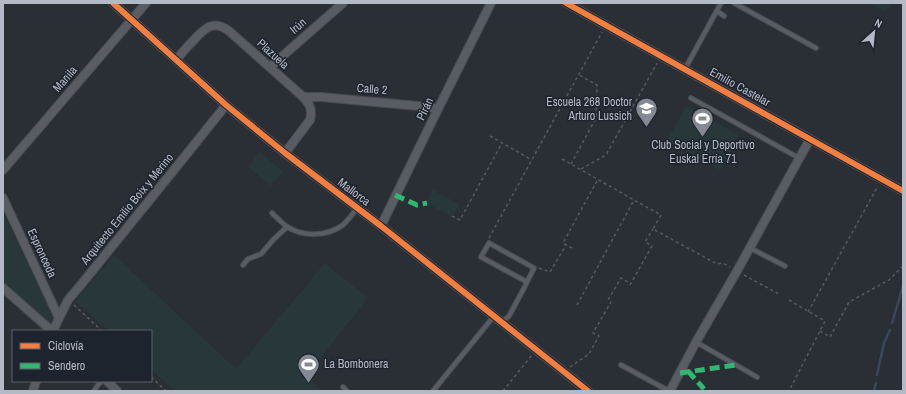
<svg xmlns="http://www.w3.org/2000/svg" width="906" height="394" font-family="'Archivo Narrow',sans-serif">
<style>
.green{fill:#28383a}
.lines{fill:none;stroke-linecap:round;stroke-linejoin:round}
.stream{stroke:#3a485c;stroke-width:2.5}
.lane-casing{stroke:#484a50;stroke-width:6}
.street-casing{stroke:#484a50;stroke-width:10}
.path{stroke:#575c60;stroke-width:1.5;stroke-dasharray:3 3;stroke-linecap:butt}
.lane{stroke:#595c63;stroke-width:4}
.street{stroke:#595c63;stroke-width:8}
.quiet{stroke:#33b770;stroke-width:5;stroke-dasharray:10 5;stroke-linecap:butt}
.cycleway-casing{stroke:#1e242e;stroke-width:8}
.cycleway{stroke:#f27e40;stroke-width:6}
.labels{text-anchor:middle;stroke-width:3;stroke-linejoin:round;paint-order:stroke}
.street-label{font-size:12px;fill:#b4bac5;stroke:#1e242e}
.poi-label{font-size:12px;fill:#b4bac5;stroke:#1e242e;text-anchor:end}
</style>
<rect width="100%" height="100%" fill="#2a2e35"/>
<g class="green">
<path d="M869 3H891L886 12Z"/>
<path d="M686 106 739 135 720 170 667 141Z"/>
<path d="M260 152 283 172 270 186 248 166Z"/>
<path d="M433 190 459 204 452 217 426 203Z"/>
<path d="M3 213 53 316C52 319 52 321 48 323L3 284Z"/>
<path d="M114 255 236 369 325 263 368 298 306 376 323 391H175L151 369V331H109L75 301Z"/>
</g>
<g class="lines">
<g class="stream">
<path d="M892 323 903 286"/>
<path d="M877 375 884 343 890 330"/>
<path d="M874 391 876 383"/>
</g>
<defs>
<g id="lane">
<path d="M734 3 816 48"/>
<path d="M717 11 724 16"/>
<path d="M685 69 721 3"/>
<path d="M691 98 799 158"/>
<path d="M272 213C276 217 281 222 286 226 302 237 326 237 343 225 348 220 353 214 357 208"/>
<path d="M750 248 785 266"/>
<path d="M243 265 248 259 261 254 274 239 287 227"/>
<path d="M502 322 509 316 523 290 527 282 481 257 489 243 534 268 527 282"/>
<path d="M696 342 757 377"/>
<path d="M621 365 669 391"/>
<path d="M343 387 347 391"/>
<path d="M94 391 98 385 102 381"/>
<path d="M433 391 494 316"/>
</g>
<g id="street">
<path d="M113 3 226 105 285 153 381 226 588 391"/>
<path d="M566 3 903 191"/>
<path d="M176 60C181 54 186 48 191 43 203 30 212 18 229 31L301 95C309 103 313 108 310 120L285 153"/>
<path d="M270 67 343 3"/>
<path d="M303 97H321L429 107 438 109"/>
<path d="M3 170 146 3"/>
<path d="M3 198 59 318"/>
<path d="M381 226 438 109 491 3"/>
<path d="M3 288 45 325 53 331"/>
<path d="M53 331 59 318 68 300 80 286 186 155 226 105"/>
<path d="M107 381 117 391"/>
<path d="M33 391 36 381"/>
<path d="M670 391 696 342 737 271 810 139"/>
</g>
</defs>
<use href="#lane" class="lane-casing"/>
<use href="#street" class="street-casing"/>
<g class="path">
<path d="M490 136 532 160"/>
<path d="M562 159 634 200 661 215 653 229 717 264 723 263 730 267"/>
<path d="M571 164 596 118 597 85 579 75"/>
<path d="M581 169 606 155 657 63"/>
<path d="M452 216 460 220 502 143"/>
<path d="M489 238 602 32"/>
<path d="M572 248 563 243 598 179"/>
<path d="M539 268 550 272 566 245"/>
<path d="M744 275 779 294"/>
<path d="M630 285 652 246 645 242 653 229"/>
<path d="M789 300 825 321 789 391"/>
<path d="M74 305 102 331"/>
<path d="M577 305 634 200"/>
<path d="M808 312 878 186"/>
<path d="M820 331 830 337 849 302 889 280 903 266"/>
<path d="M570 367 589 354 599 336 593 333 611 302 608 300 621 278 631 284"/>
<path d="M151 377 166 391"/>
<path d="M503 391 532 355"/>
</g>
<use href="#lane" class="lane"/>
<use href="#street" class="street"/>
<g class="quiet">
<path d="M395 195 417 205 427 203"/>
<path d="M688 371 704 389"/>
<path d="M680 373 736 365"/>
</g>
<defs>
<g id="cycleway">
<path d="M113 3 226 105 285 153 381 226 588 391"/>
<path d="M566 3 903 191"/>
</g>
</defs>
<use href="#cycleway" class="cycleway-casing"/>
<use href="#cycleway" class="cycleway"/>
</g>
<defs>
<symbol id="school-pin" viewBox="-11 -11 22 30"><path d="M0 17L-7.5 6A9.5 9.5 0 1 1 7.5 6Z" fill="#848993" stroke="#1e242e"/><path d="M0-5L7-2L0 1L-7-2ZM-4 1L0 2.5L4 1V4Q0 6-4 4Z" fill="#fff"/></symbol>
<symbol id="stadium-pin" viewBox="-11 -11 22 30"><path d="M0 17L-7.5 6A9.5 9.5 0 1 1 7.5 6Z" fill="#848993" stroke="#1e242e"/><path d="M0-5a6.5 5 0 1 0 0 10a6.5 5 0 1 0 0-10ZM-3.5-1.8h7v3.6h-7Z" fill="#fff"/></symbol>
</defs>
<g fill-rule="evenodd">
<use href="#school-pin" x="634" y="96" width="25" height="34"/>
<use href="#stadium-pin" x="690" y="106" width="25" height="34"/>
<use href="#stadium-pin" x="296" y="352" width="25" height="34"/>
</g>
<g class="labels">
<g class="street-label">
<text transform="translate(298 26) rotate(-41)" y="4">Irún</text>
<text transform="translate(273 54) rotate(42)" y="4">Plazuela</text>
<text transform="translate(65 79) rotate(-49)" y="4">Manila</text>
<text transform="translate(740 87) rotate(29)" y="4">Emilio Castelar</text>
<text transform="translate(372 89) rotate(5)" y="4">Calle 2</text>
<text transform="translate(425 109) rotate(-64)" y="4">Pirán</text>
<text transform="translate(354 192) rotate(37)" y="4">Mallorca</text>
<text transform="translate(127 209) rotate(-51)" y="4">Arquitecto Emilio Boix y Merino</text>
<text transform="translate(42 253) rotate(65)" y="4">Espronceda</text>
</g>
<g class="poi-label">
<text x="632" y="106">Escuela 268 Doctor<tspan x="632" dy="14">Arturo Lussich</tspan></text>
<text x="703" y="149" text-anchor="middle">Club Social y Deportivo<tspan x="703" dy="14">Euskal Erría 71</tspan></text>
<text x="324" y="368" text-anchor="start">La Bombonera</text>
</g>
</g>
<rect width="906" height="394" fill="none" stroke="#b4bac5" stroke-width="8"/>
<rect x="12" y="330" width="140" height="52" fill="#1e242e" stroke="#5a606a"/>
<rect x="20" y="343" width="20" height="6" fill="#f27e40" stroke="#5a606a"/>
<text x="48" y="350" font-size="12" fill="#b4bac5">Ciclovía</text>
<rect x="20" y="363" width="20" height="6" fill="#33b770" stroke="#5a606a"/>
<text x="48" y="370" font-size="12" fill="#b4bac5">Sendero</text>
<g transform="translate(874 32) rotate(27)" stroke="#1e242e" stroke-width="3" paint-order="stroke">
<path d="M0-3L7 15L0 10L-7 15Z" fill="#b4bac5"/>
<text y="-6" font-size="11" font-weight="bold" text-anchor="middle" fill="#b4bac5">N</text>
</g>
</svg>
